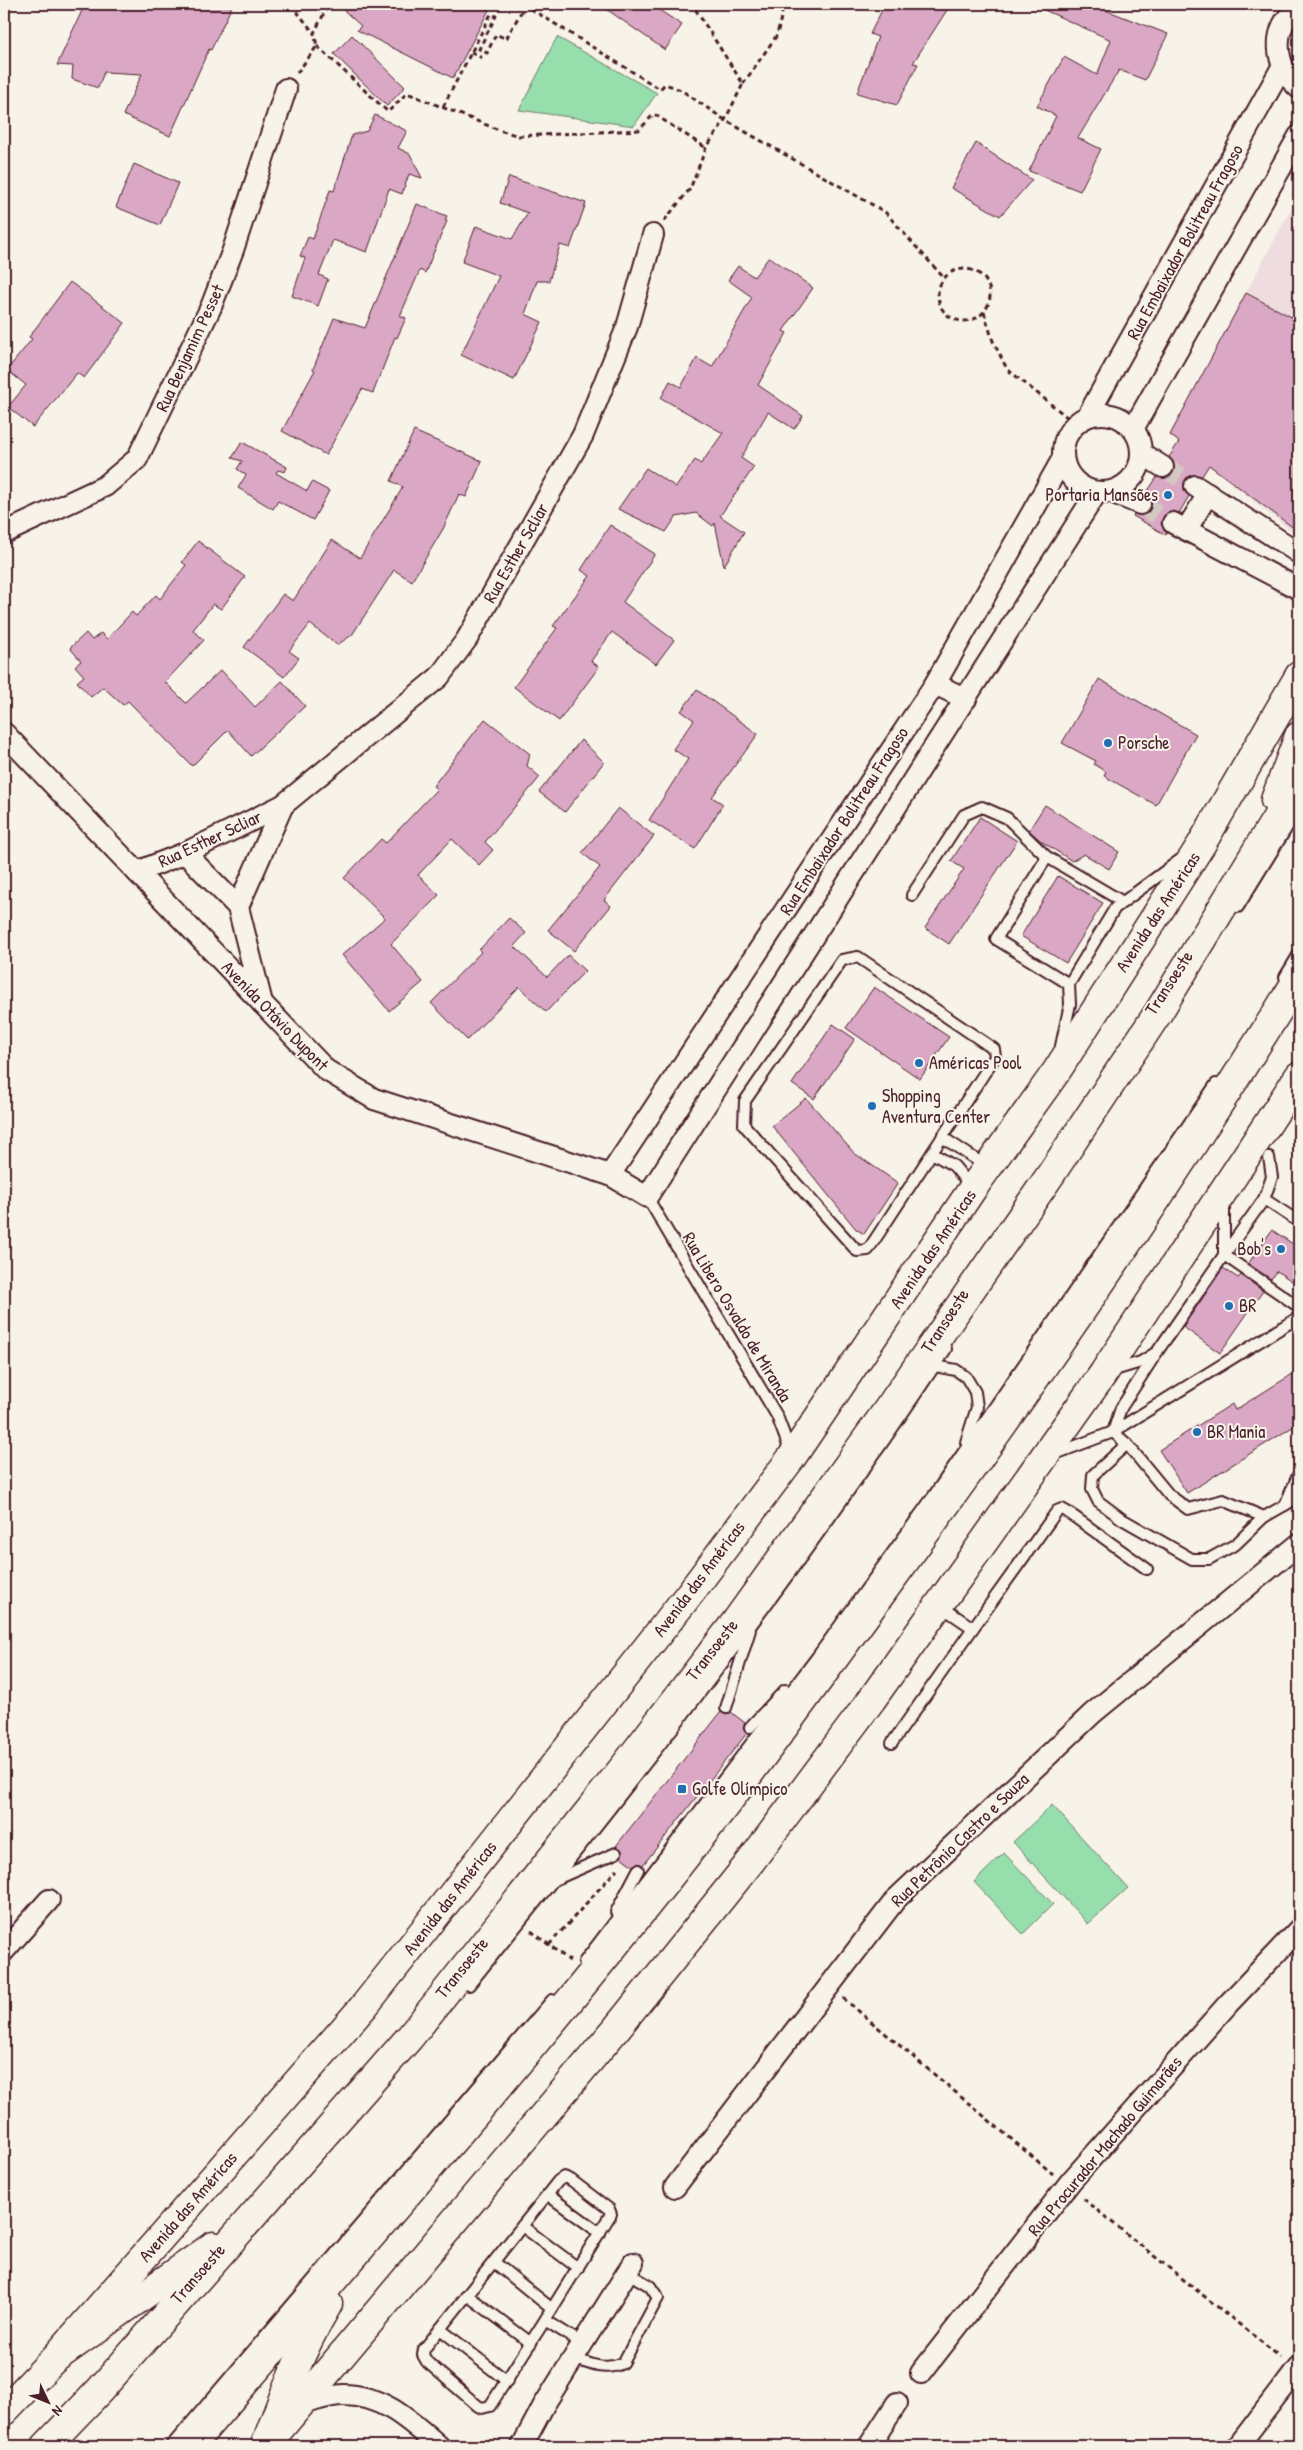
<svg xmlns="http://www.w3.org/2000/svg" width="1303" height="2450" font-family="'Patrick Hand',sans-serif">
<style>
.built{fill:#eedcde}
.green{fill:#96deac;stroke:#707e6c}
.building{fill:#daa8c5;stroke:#4a1f2b}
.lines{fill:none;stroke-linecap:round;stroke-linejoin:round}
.street-tunnel{stroke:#d4c9c2;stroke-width:20;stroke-dasharray:20 10;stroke-linecap:butt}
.lane-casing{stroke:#4a1f2b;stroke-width:14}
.street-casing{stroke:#4a1f2b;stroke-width:24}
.secondary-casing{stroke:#4a1f2b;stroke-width:31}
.highway-casing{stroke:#4a1f2b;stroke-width:31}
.path{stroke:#4a1f2b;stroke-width:3;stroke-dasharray:5 4;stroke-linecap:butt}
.lane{stroke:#f7f3e8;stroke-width:10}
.street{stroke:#f7f3e8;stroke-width:20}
.secondary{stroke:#f7f3e8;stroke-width:28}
.highway{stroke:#f7f3e8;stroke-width:28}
.poi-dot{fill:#1f6fb2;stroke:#f7f3e8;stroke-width:2}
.labels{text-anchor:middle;stroke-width:4;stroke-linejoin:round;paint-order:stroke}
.street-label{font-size:18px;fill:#4a1f2b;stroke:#f7f3e8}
.poi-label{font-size:18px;fill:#4a1f2b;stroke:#f7f3e8;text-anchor:start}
</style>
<rect width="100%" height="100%" fill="#f7f3e8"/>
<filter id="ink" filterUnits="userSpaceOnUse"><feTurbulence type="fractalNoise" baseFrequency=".02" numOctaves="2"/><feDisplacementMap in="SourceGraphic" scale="10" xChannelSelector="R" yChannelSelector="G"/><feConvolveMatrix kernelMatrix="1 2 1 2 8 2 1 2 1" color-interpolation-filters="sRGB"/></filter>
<g filter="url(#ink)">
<path class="built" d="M1299 194V537L1170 435Z"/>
<g class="green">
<path d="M557 37 657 93 634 126 519 110Z"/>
<path d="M1052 1805 1128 1888 1088 1924 1013 1842Z"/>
<path d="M1004 1853 1053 1904 1023 1934 974 1882Z"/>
</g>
<g class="building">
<path d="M85 4H233L211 50 209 49 170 136 123 115 142 74 104 72 98 88 72 79 73 66 57 65Z"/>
<path d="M337 4H477L489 10 453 78 357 30 361 26Z"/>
<path d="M599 4H650L682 25 665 50Z"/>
<path d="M885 4H938L947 10 913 63 918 64 897 105 857 93 878 37 870 34Z"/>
<path d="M1031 4H1090L1168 34 1145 80 1119 70 1078 138 1101 149 1080 191 1029 171 1056 116 1037 106 1064 57 1097 75 1111 40Z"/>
<path d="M352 35 405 87 387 106 334 54Z"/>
<path d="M375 115 407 131 398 148 410 154 422 178 409 174 402 194 389 189 367 252 333 240 319 275 328 279 318 306 292 296 305 258 300 256 308 237 313 239 330 190 334 191 352 135 367 131Z"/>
<path d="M976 143 1032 180 1000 216 951 188Z"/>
<path d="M134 164 178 183 160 225 116 207Z"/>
<path d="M509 177 586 203 570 248 560 245 549 281H537L525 314 542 322 514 380 461 355 499 276 462 262 476 226 512 239 528 213 500 203Z"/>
<path d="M417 204 447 216 445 220 447 221 425 273 420 270 400 316 406 318 397 338 395 337 373 393 362 389 326 455 282 431 315 370 313 369 334 318 365 328Z"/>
<path d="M769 257 813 288 783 331 787 333 758 385 803 416 794 429 768 412 741 458 754 467 720 516 744 532 724 566 715 523 713 526 696 513 676 517 666 532 618 509 646 468 676 487 695 460 701 464 723 433 661 398 670 381 681 387 697 358 712 367 752 297 728 280 738 266 754 277Z"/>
<path d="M70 282 125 323 84 378 77 373 33 427 8 407 26 385 7 370 32 339 29 337Z"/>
<path d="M1246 293 1299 321V532L1209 465 1202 476 1190 475 1185 480 1184 491 1189 496 1179 513 1172 511 1163 517 1161 524 1167 533 1166 535 1133 516 1134 514 1142 516 1151 509 1152 502 1146 494 1157 477 1168 478 1173 473 1174 462 1169 457 1179 442 1170 435Z"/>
<path d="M414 431 482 461 466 497 459 494 443 529 412 581 394 570 352 635 337 645 310 624 289 651 299 658 284 677 244 647 283 594 293 601 332 540 360 558 403 487 391 481Z"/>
<path d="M242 442 287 467 285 472 278 470 276 473 307 491 312 482 329 491 313 520 278 501 273 509 238 488 246 475 237 469 242 461 232 458Z"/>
<path d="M610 525 655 554 623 602 674 640 656 664 612 632 591 661 599 667 559 721 514 687 557 628 553 626 590 576 581 570Z"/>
<path d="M198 541 245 577 221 609 213 604 193 630 204 640 165 682 186 703 221 670 255 707 282 681 305 706 251 756 228 730 192 766 128 701 123 705 103 687 91 697 77 682 84 676 75 666 81 661 70 648 86 633 92 640 101 633 107 639 132 612 136 616 156 595 160 599 186 565 182 562Z"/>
<path d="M1099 679 1196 734 1156 805 1104 776 1106 772 1094 764 1096 761 1062 743Z"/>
<path d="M697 690 758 734 712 797 723 804 695 849 649 820 688 759 673 749 694 720 681 711Z"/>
<path d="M485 719 530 754 527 766 540 777 485 842 493 850 479 865 452 839 418 875 439 895 391 944 423 982 389 1011 342 955 385 918 344 878 381 839 386 843 437 789 433 786Z"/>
<path d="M581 740 604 762 565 812 539 792Z"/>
<path d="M1045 805 1119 852 1109 869 1084 854 1072 861 1041 841 1029 830Z"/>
<path d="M618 808 654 836 604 900 611 906 574 951 548 930 600 867 582 853Z"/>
<path d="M980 817 1017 841 949 944 925 928 964 869 951 861Z"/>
<path d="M1058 876 1103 903 1066 963 1021 936Z"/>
<path d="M509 918 526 933 514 946 547 977 568 955 585 971 546 1012 519 987 467 1040 431 1003 481 952 479 950Z"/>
<path d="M874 987 949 1037 920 1079 846 1028Z"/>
<path d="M833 1024 855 1039 814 1099 792 1084Z"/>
<path d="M806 1098 854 1153 898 1183 864 1234 856 1229 772 1126Z"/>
<path d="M1272 1230 1299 1248V1286L1277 1271 1271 1279 1248 1264Z"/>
<path d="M1223 1268 1238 1278 1241 1275 1263 1291 1220 1353 1183 1327Z"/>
<path d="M1299 1370V1423L1187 1493 1159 1450 1232 1404 1235 1410Z"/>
<path d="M721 1712 727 1715 731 1712 745 1723 743 1728 747 1733 643 1865 637 1863 633 1866 621 1857 622 1850 616 1846Z"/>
</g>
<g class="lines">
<g class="street-tunnel">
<path d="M1163 467 1195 486"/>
<path d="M1140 504 1173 523"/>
</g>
<defs>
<g id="lane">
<path d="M912 895 964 815 982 807 1007 818 1047 857"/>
<path d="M1238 907 1299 808"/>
<path d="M858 957 994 1049 995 1057 868 1250 857 1251 744 1125 745 1101 842 960Z"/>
<path d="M1285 977 1299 954"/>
<path d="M1069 984 996 939 1047 857 1123 902"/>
<path d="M1061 1046 1070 1004 1069 984 1115 908 1180 860"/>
<path d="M942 1137 986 1166"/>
<path d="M932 1153 954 1166 972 1188"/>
<path d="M1269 1157 1272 1177 1264 1199 1224 1255 1299 1307"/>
<path d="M647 1197 777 1416 791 1453"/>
<path d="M1264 1199 1299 1222"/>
<path d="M1157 1352 1121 1408 1113 1432 1127 1444 1169 1495 1188 1509 1223 1500 1264 1517"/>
<path d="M935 1366 956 1370 966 1377 975 1392 977 1407 966 1442"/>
<path d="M1111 1371 1141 1362 1157 1352 1224 1255V1200"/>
<path d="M1127 1444 1093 1475 1092 1489 1098 1501 1122 1519 1192 1559H1209L1236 1544 1264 1517 1299 1497"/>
<path d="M1055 1454 1113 1432 1299 1317"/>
<path d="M1285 1505 1299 1473"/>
<path d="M973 1628 1057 1511 1062 1509 1069 1513 1147 1569"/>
<path d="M726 1708 750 1630"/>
<path d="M750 1727 785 1690"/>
<path d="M892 1743 973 1628 939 1605"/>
<path d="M554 1880 616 1853"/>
<path d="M616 1912 638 1870"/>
<path d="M584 1962 817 1657 932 1498 1216 1084"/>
<path d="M469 1985C636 1779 800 1570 946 1349"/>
<path d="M548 2195 600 2233"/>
<path d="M522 2226 578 2268"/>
<path d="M494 2262 552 2309"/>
<path d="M467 2295 531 2343"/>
<path d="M545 2320 490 2406 482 2408 478 2406 427 2362 423 2355 424 2349 440 2329 558 2181 564 2177 571 2180 609 2209 611 2214 545 2320 583 2344"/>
<path d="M440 2329 507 2381"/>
<path d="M574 2358C591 2365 606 2371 623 2363L658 2298 650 2286 628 2273"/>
<path d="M171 2446 552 2000"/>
</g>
<g id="street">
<path d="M1299 8C1269 26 1275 69 1299 88"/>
<circle cx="1102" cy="453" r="39"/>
<path d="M1087 417 1282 67"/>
<path d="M1133 429 1299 136"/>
<path d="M1141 453 1163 467"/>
<path d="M1195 486 1299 553"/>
<path d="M1111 492 1140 504"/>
<path d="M1173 523 1299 589"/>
<path d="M1186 530 1208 494"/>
<path d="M4 533 105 486 137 459 211 307 233 250 286 89"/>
<path d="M935 684 966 699"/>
<path d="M4 733 326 1070 374 1099 610 1175 647 1197 1097 492"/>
<path d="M185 853 238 907"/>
<path d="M137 872 185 853 283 805 439 677 467 639 583 435 627 327 653 235"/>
<path d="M262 1003 238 907 283 805"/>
<path d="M610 1175 935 684 1063 458"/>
<path d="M4 1951 49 1900"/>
<path d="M675 2187 896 1899 1093 1713 1299 1544"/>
<path d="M921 2373 1071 2181 1228 2004 1299 1929"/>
<path d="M301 2404C314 2401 330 2395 343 2395 383 2395 410 2421 439 2446"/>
<path d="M522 2446 544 2405 633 2263"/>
<path d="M869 2446 897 2403"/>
<path d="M1238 2446 1299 2366"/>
</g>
<g id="secondary">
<path d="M4 2411 54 2359 365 2005 691 1592 792 1457 973 1188 1056 1072 1201 845 1299 676"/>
<path d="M266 2445 616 2029 751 1861 872 1699 1103 1374 1299 1076"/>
</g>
<g id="highway">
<path d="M1275 800 1299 736"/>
<path d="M54 2359 213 2246"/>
<path d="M46 2446 99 2391 410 2037 627 1763 737 1620 886 1412 1049 1177 1158 1013 1299 781"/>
<path d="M190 2446C367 2240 547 2036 713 1821 770 1748 824 1672 878 1598 1026 1396 1168 1189 1299 977"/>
<path d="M265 2446C283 2397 301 2349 328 2304"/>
</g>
</defs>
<use href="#lane" class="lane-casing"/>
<use href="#street" class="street-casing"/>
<use href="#secondary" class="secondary-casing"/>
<use href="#highway" class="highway-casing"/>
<g class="path">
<path d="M291 4 314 33"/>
<path d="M523 4 660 89 665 84 681 90 725 120 885 212 944 278"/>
<path d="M317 46 388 112 407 93 499 130 519 136 639 130 654 114 706 148"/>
<path d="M471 52 482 58"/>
<path d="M297 73 317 46 314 33 329 4"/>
<path d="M743 84 777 35 784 4"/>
<path d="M443 107 491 14 496 16 479 49 487 53 496 34 506 39 525 5"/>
<path d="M664 221 690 189 706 148 725 120 743 84 692 4"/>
<circle cx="964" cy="295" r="26"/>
<path d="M984 312 993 341 1007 369 1067 417"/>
<path d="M531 1931 570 1961"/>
<path d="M549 1945 617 1869"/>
<path d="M843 1998 1053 2174"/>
<path d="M1083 2199 1280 2357"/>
</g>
<use href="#lane" class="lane"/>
<use href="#street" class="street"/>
<use href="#secondary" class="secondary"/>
<use href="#highway" class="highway"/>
</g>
</g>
<g class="poi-dot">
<circle cx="1168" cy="495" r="5"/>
<circle cx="1108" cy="743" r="5"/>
<circle cx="919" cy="1063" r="5"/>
<circle cx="872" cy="1106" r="5"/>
<circle cx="1281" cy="1249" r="5"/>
<circle cx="1229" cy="1306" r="5"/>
<circle cx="1197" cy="1432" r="5"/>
<rect x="677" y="1784" width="10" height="10" rx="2.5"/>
</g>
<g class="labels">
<g class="street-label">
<text transform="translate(1185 242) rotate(-61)" y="6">Rua Embaixador Bolitreau Fragoso</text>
<text transform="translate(190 348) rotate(-65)" y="6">Rua Benjamim Pesset</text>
<text transform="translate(516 553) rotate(-60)" y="6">Rua Esther Scliar</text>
<text transform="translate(844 821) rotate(-57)" y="6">Rua Embaixador Bolitreau Fragoso</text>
<text transform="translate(210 839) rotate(-25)" y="6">Rua Esther Scliar</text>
<text transform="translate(1158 912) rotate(-57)" y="6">Avenida das Américas</text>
<text transform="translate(1169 983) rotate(-57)" y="6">Transoeste</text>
<text transform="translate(275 1016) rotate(46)" y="6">Avenida Otávio Dupont</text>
<text transform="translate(933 1249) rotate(-56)" y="6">Avenida das Américas</text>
<text transform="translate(737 1317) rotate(59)" y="6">Rua Libero Osvaldo de Miranda</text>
<text transform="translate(945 1321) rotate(-57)" y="6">Transoeste</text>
<text transform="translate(699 1579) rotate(-53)" y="6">Avenida das Américas</text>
<text transform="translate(712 1650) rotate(-52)" y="6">Transoeste</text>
<text transform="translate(960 1840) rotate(-44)" y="6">Rua Petrônio Castro e Souza</text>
<text transform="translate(450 1898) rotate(-52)" y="6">Avenida das Américas</text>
<text transform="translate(462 1968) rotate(-51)" y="6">Transoeste</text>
<text transform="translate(1105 2146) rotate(-50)" y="6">Rua Procurador Machado Guimarães</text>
<text transform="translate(188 2207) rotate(-49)" y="6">Avenida das Américas</text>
<text transform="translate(198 2274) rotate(-49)" y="6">Transoeste</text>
</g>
<g class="poi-label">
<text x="1158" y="501" text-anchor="end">Portaria Mansões</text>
<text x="1118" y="749">Porsche</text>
<text x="929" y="1069">Américas Pool</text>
<text x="882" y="1102">Shopping<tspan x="882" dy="21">Aventura Center</tspan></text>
<text x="1271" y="1255" text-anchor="end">Bob's</text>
<text x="1239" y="1312">BR</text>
<text x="1207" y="1438">BR Mania</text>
<text x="692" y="1795">Golfe Olímpico</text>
</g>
</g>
<rect width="1303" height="2450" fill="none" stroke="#f7f3e8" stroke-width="20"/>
<rect x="10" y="10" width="1283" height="2430" fill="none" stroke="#4a1f2b" stroke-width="2" filter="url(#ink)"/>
<g transform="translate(48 2402) rotate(133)" stroke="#f7f3e8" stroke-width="4" paint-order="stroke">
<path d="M0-4L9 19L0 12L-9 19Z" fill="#4a1f2b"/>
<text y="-8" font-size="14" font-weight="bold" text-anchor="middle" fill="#4a1f2b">N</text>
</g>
</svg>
